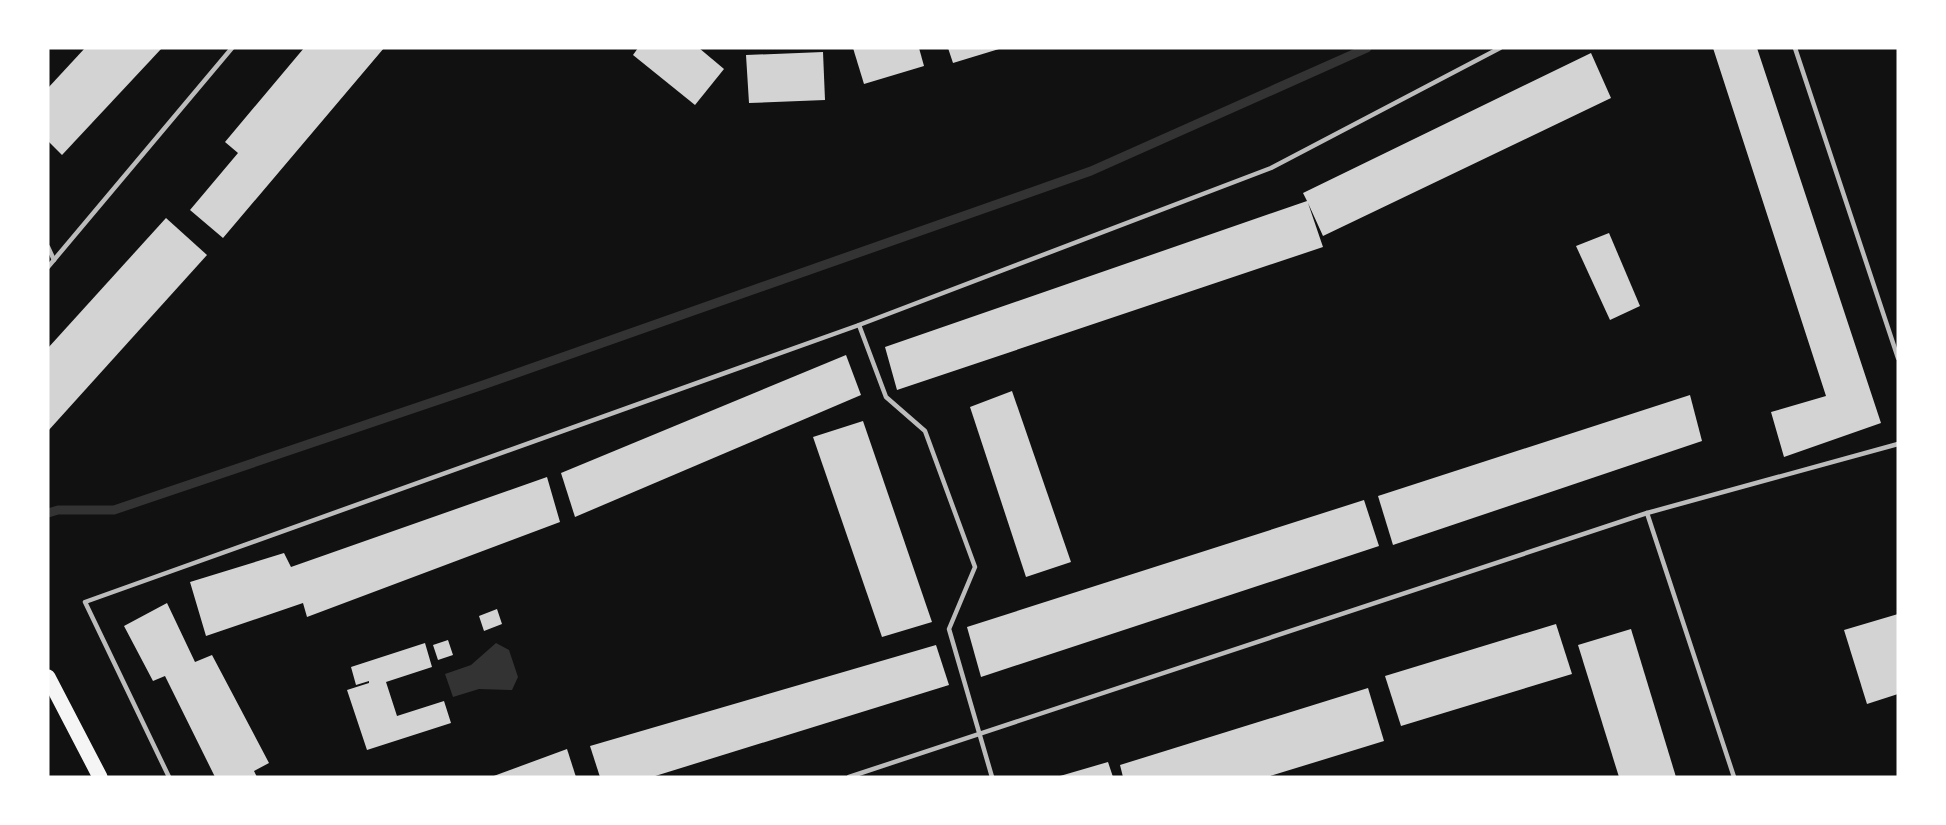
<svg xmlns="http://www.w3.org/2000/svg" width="1946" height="825" font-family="'Open Sans',sans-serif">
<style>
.water{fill:#333}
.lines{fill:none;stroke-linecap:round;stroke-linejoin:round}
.stream{stroke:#333;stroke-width:9}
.building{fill:#d3d3d3}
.service{stroke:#bcbcbc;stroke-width:4.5}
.primary{stroke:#f5f5f5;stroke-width:15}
</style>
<rect width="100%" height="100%" fill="#111"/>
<path class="water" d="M496 643 509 650 518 677 512 690 479 689 453 697 445 674 471 665Z"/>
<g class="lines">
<path class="stream" d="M48 513 58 510H114L483 385 1091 171 1367 48"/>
</g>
<g class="building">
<path d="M85 48H162L62 155 48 141V88Z"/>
<path d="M304 48H384L223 238 190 210 238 153 225 142Z"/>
<path d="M638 48H699L724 69 695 105 633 55Z"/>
<path d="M853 48H919L924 66 864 84Z"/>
<path d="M948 48H999V49L953 63Z"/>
<path d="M1713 48H1757L1881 423 1784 457 1771 412 1826 396Z"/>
<path d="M823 52 825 100 749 103 746 55Z"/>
<path d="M1591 53 1611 98 1323 236 1308 203 1323 247 897 390 885 347 1307 201 1303 193Z"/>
<path d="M166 218 207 255 48 431V348Z"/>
<path d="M1609 233 1640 306 1610 320 1576 246Z"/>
<path d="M846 355 861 395 575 517 561 473Z"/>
<path d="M1012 391 1071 562 1026 577 970 407Z"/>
<path d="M1690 395 1702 441 1393 545 1378 496Z"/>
<path d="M863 421 932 622 882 637 813 437Z"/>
<path d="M547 477 560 522 307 617 303 603 206 636 190 582 284 553 291 567Z"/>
<path d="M1364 500 1379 546 981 677 967 627Z"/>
<path d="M167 603 195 662 212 655 269 763 254 771 257 777H215L165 676 153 681 124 626Z"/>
<path d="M497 609 502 624 484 631 479 616Z"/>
<path d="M1898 614V694L1867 704 1844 630Z"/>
<path d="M1556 624 1572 674 1401 726 1385 676Z"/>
<path d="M1631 629 1676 777H1619L1578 645Z"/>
<path d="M448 640 453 655 438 660 433 645Z"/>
<path d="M425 643 432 667 386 682 397 716 444 701 451 723 367 750 347 690 369 683V681L356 685 351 667Z"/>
<path d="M936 645 949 685 652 777H600L590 746Z"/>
<path d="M1368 688 1384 741 1267 777H1123L1120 765Z"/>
<path d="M567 749 576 777H491Z"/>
<path d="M1108 762 1113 777H1060V776Z"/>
</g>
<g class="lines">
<g class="service">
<path d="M1795 48 1898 358"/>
<path d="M48 247 54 260"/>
<path d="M48 267 232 48"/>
<path d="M859 325 886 397 925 431 975 567 949 629 992 777"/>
<path d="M1647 513 1734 777"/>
<path d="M169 777 85 602 859 325 1271 168 1500 48"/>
<path d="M849 777 1647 513 1898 444"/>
</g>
<path class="primary" d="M48 677 100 777"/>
</g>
<rect width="1946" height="825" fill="none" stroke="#ffffff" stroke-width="99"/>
</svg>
